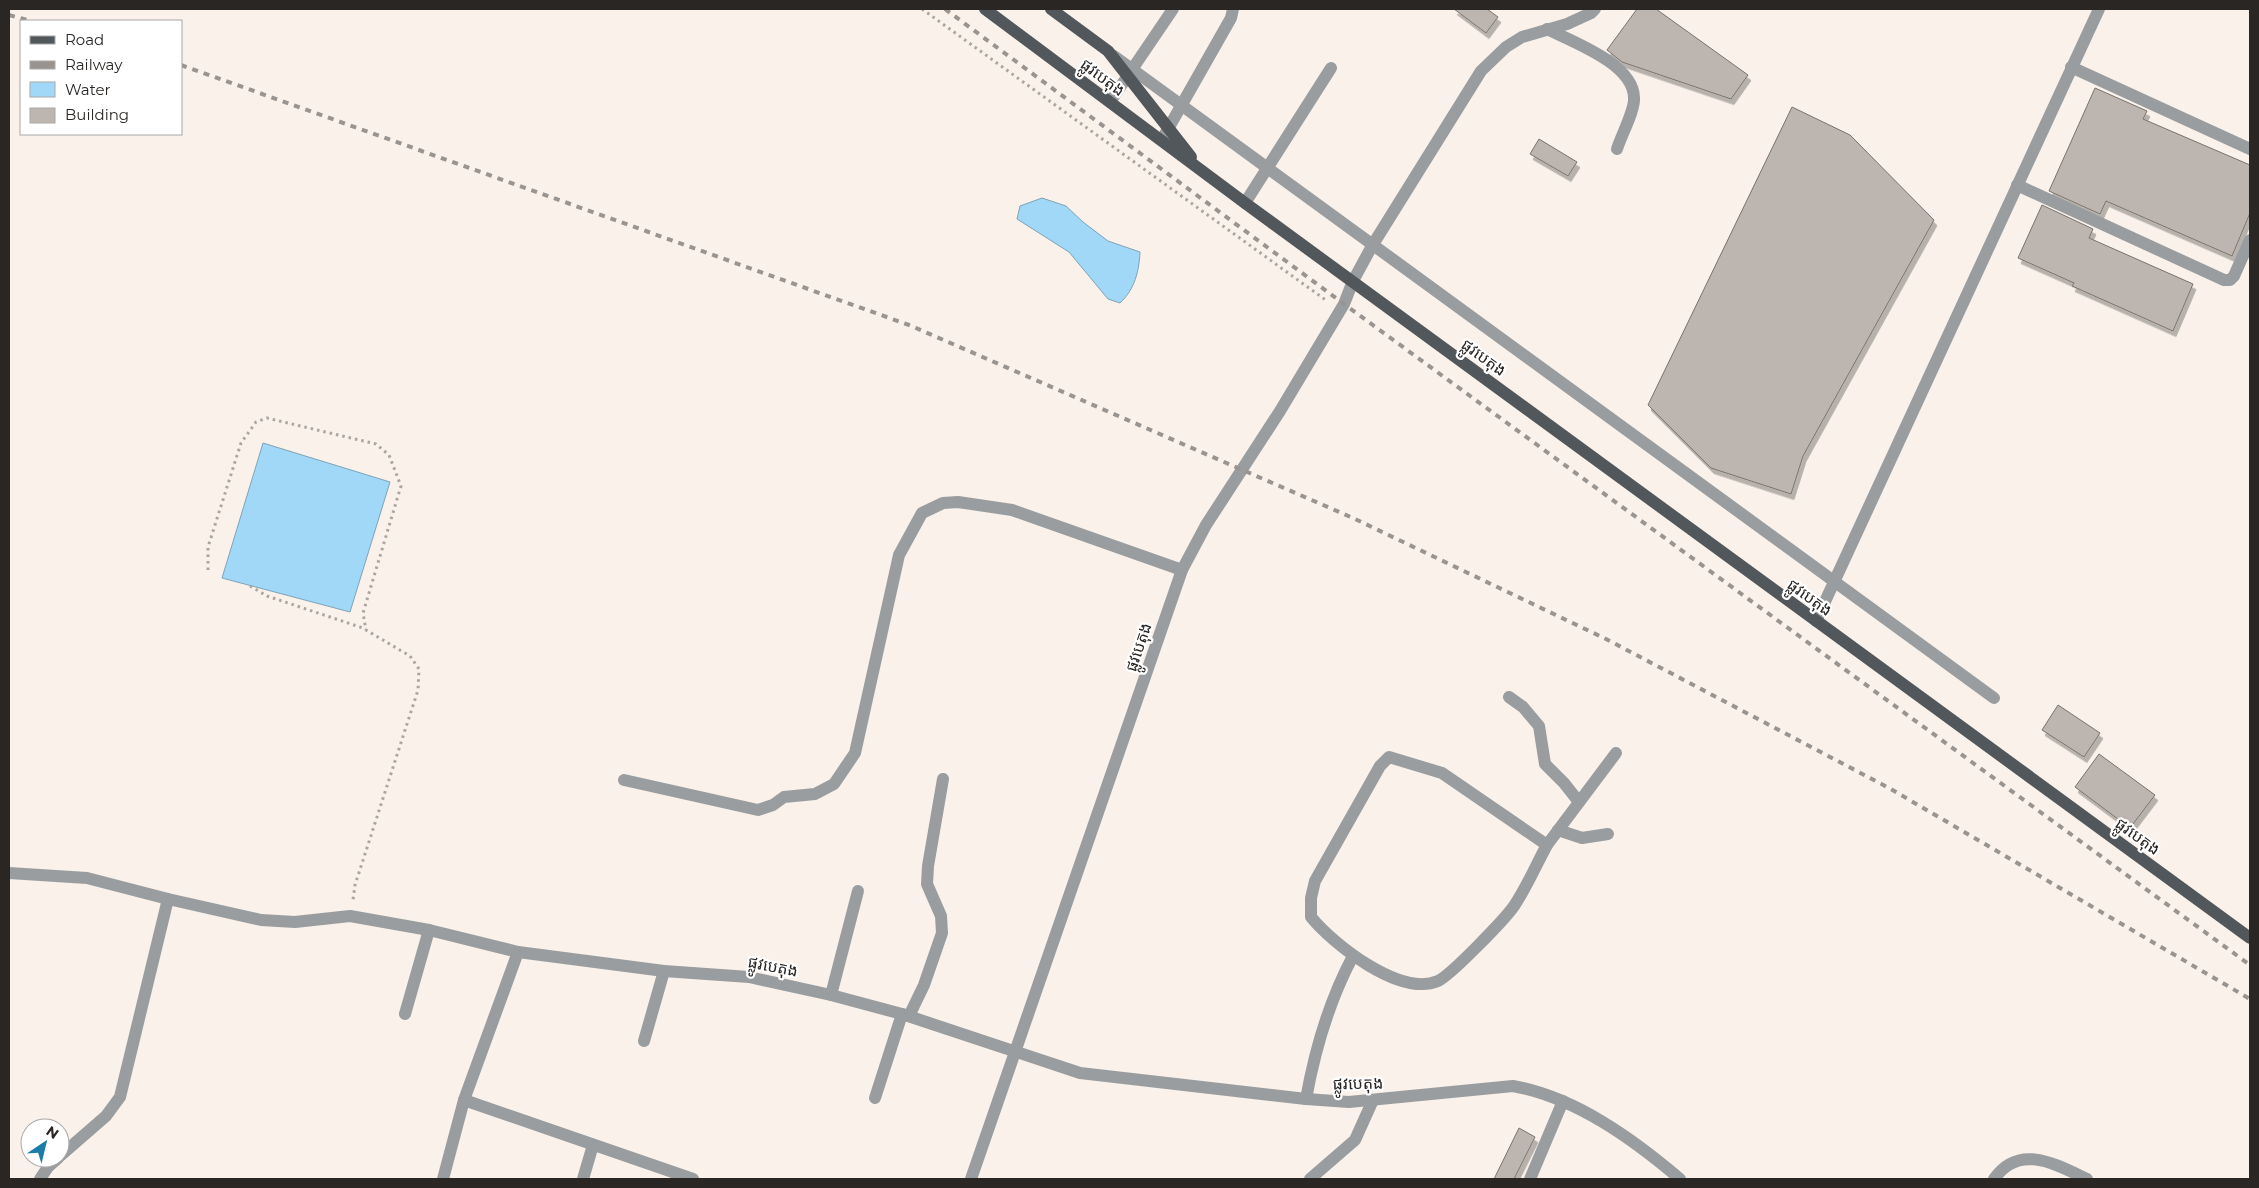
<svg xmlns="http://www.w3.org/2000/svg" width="2259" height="1188" font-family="Montserrat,'Noto Sans Khmer',sans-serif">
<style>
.water{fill:#a1d8f7;stroke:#7da3b8}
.building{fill:#bdb6b0;stroke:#79726c;filter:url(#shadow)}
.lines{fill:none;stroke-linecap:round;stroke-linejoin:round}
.path{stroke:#aba5a0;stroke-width:3;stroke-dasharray:2.5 4;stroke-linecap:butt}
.minor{stroke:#999d9f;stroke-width:12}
.major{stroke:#51575b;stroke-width:12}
.rail{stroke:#9a9490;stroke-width:4;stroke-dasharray:6 6;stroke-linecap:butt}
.labels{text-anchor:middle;stroke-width:4.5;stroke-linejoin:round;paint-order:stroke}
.street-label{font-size:16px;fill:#292624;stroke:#fff}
</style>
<defs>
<filter id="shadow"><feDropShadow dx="3" dy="5.5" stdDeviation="0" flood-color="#0004"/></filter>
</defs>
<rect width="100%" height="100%" fill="#f9f1ea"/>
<g class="water">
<path d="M1042 198 1066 206 1083 222 1108 241 1140 252C1139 271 1135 289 1120 303L1108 299 1069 252 1017 219 1020 206Z"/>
<path d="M263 443 390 482 350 612 222 578Z"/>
</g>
<g class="building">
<path d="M1454 9H1487L1498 17 1486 33Z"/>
<path d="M1637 9H1656L1748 75 1731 99 1622 62 1607 50Z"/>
<path d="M2095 88 2147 111 2143 119 2250 165V213L2232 256 2106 201 2100 214 2049 191Z"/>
<path d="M1792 107 1850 135 1934 220 1803 456 1791 494 1711 468 1648 405Z"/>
<path d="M1539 139 1577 162 1568 176 1530 154Z"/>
<path d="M2042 205 2093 229 2089 238 2193 284 2173 331 2072 286 2074 283 2018 258Z"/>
<path d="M2058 705 2100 733 2084 757 2042 730Z"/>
<path d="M2099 754 2155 795 2130 828 2075 787Z"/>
<path d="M1519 1128 1535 1137 1514 1179H1494Z"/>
</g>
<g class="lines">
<g class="path">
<path d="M922 9 1327 301"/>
<path d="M208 570V547L241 443 256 422 267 418 376 444 389 455 401 486 363 613 366 630 410 656 419 669 418 690 355 885 353 900"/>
<path d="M250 586 267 596 366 629"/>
</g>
<g class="minor">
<path d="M1547 29C1573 42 1634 64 1634 98 1635 110 1621 136 1617 149"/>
<path d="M1114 56 1994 698"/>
<path d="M2071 67 2250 149"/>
<path d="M1110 102 1173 9"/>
<path d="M1164 136 1231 18 1233 9"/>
<path d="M2017 185 2224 280H2230L2234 276 2250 240"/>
<path d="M1245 203 1331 68"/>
<path d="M1816 621 2099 9"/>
<path d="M1509 697 1523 707 1539 726 1545 764 1564 783 1579 802"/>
<path d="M1389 757 1442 773 1547 845C1536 865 1527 887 1514 906 1505 919 1451 975 1438 981 1400 997 1334 945 1311 917V898L1315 881 1380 766Z"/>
<path d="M624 780 758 810 773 805 784 797 815 794 834 784 855 753 899 555 922 513 943 503 958 502 1012 510 1182 570"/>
<path d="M1558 830 1582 838 1608 834"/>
<path d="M1547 845 1616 753"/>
<path d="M9 873 87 878 168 899 261 920 295 922 350 916 429 930 518 952 664 971 749 977 831 995 902 1014 1080 1073 1306 1099 1349 1102 1513 1086C1575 1097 1633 1139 1680 1179"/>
<path d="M831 995 858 891"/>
<path d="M405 1014 429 930"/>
<path d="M909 1016 924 985 942 933 941 916 927 884 928 866 943 779"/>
<path d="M644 1041 664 971"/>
<path d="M875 1098 902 1014"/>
<path d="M1306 1099C1315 1049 1329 1001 1353 956"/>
<path d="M464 1100 693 1179"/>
<path d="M60 1156 106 1116 120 1097 168 899"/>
<path d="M40 1179 48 1167 58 1158"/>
<path d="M443 1179 464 1100 518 952"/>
<path d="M583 1179 593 1145"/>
<path d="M971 1179 1182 570 1206 525 1280 411 1344 304 1353 281 1372 246 1481 71 1506 47 1522 37 1567 24 1591 13 1595 9"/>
<path d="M1310 1179 1355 1140 1373 1100"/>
<path d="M1530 1179 1563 1101"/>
<path d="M1994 1179C2019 1143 2055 1164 2087 1179"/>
</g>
<g class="major">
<path d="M985 9 1245 203 2250 938"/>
<path d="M1051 9 1108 51 1191 157"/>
</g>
<g class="rail">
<path d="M945 9 1344 304 2250 965"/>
<path d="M9 15 31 21"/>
<path d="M181 65 909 325 1353 518 1606 639 1889 788 2250 999"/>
</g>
</g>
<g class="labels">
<g class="street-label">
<text transform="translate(1103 77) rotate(37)" y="6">ផ្លូវបេតុង</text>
<text transform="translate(1484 357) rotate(36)" y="6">ផ្លូវបេតុង</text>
<text transform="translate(1810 597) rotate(36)" y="6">ផ្លូវបេតុង</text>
<text transform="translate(1138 647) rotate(-71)" y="6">ផ្លូវបេតុង</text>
<text transform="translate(2138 836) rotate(36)" y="6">ផ្លូវបេតុង</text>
<text transform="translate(773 966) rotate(11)" y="6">ផ្លូវបេតុង</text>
<text transform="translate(1358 1083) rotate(-1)" y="6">ផ្លូវបេតុង</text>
</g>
</g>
<rect width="2259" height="1188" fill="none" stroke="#292624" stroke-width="20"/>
<rect x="20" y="20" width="162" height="115" fill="#ffffff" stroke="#a9a8a7"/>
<rect x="30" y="36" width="25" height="8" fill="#51575b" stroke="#a9a8a7"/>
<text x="65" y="45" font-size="15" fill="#292624">Road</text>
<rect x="30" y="61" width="25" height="8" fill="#9a9490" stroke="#a9a8a7"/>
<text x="65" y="70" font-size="15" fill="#292624">Railway</text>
<rect x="30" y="82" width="25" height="15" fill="#a1d8f7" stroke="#a9a8a7"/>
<text x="65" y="95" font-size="15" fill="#292624">Water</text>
<rect x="30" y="108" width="25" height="15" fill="#bdb6b0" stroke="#a9a8a7"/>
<text x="65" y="120" font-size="15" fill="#292624">Building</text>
<g transform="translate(45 1143) rotate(35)"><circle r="24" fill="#ffffff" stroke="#a9a8a7"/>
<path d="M0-4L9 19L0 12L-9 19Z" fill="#1a7ca8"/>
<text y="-8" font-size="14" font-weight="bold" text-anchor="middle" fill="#292624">N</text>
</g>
</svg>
